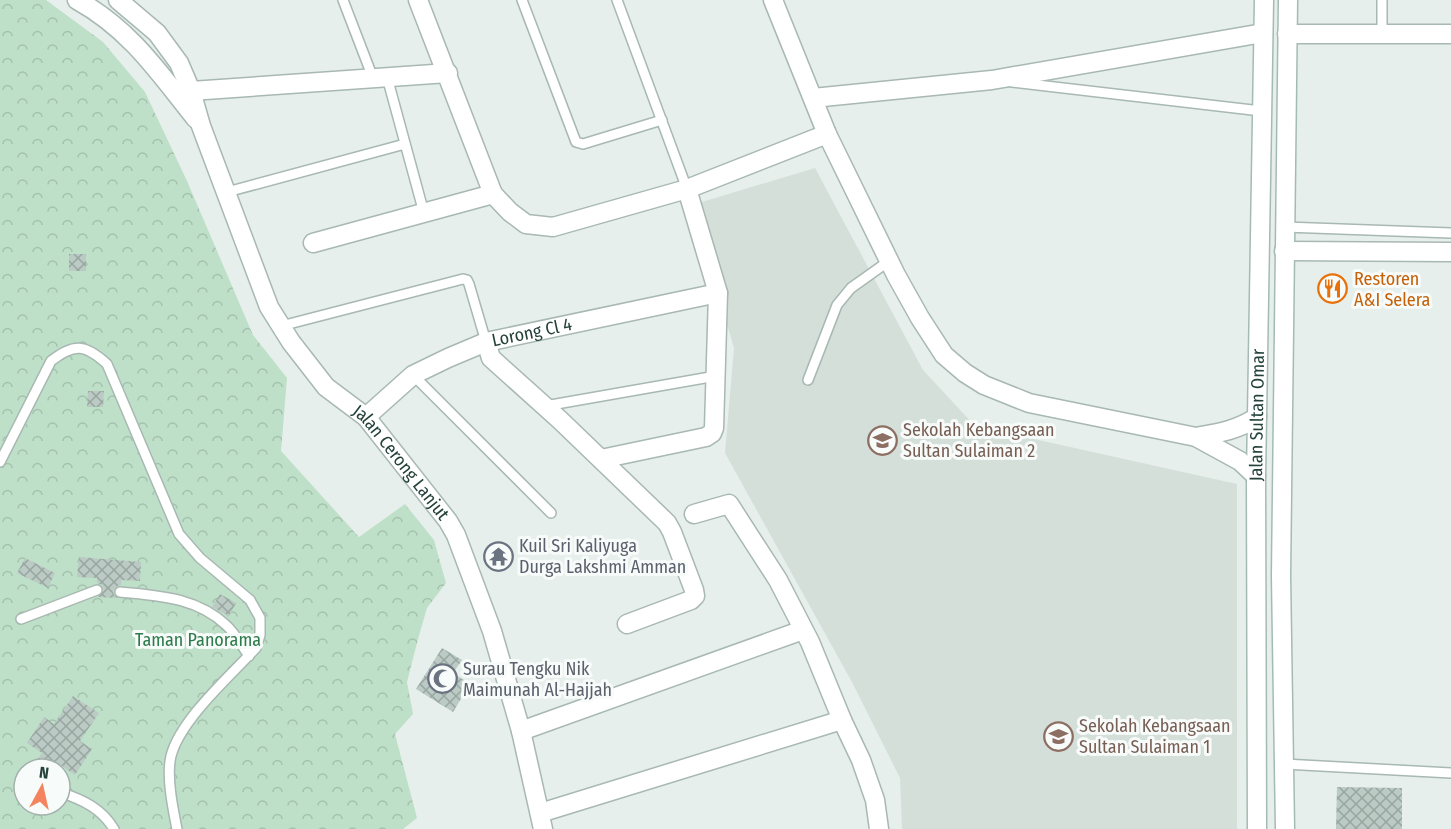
<svg xmlns="http://www.w3.org/2000/svg" width="1451" height="829" font-family="'Fira Sans Condensed',sans-serif">
<style>
.built{fill:#d4dfda}
.park{fill:url(#park-crowns);fill-rule:evenodd}
.building{fill:url(#building-cross-hatch)}
.lines{fill:none;stroke-linecap:round;stroke-linejoin:round}
.service-casing{stroke:#a8b8b2;stroke-width:12}
.minor-casing{stroke:#a8b8b2;stroke-width:21}
.tertiary-casing{stroke:#a8b8b2;stroke-width:21}
.secondary-casing{stroke:#a4bbb3;stroke-width:21}
.service{stroke:#fff;stroke-width:9}
.minor{stroke:#fff;stroke-width:18}
.tertiary{stroke:#fff;stroke-width:18}
.secondary{stroke:#fff;stroke-width:18}
.labels{text-anchor:middle;stroke-width:6;stroke-linejoin:round;paint-order:stroke}
.food-label{font-size:18px;fill:#c56008;stroke:#f7fbf9;text-anchor:start}
.street-label{font-size:18px;fill:#24423a;stroke:#f7fbf9}
.education-label{font-size:18px;fill:#785e54;stroke:#f7fbf9;text-anchor:start}
.worship-label{font-size:18px;fill:#5b616d;stroke:#f7fbf9;text-anchor:start}
.park-label{font-size:18px;fill:#2d7a4b;stroke:#f7fbf9}
</style>
<defs>
<pattern id="park-crowns" width="20" height="18" patternUnits="userSpaceOnUse" patternTransform="scale(1.5)"><rect width="20" height="18" fill="#bfe0c8"/><path d="M2 6a3 3 0 1 1 6 0M12 15a3 3 0 1 1 6 0" fill="none" stroke="#a4c1ad"/></pattern>
<pattern id="building-cross-hatch" width="8" height="8" patternUnits="userSpaceOnUse" patternTransform="scale(1.5)"><rect width="8" height="8" fill="#bbcac4"/><path d="M0 0l8 8M0 8l8-8" fill="none" stroke="#98a6a0"/></pattern>
</defs>
<rect width="100%" height="100%" fill="#e6efeb"/>
<path class="built" d="M815 168 923 370 975 426 1237 484V829H902L900 778 853 684 725 453 734 348 692 205Z"/>
<path class="park" d="M0 0H46L103 42 145 92 187 181 253 335 287 378 281 451 359 537 405 504 434 540 446 583 427 608 418 639 407 682 413 714 395 734 417 818 403 829H0ZM24 769H60V805H24Z"/>
<g class="building">
<rect x="69" y="254" width="17" height="17"/>
<path d="M88 391H104L103 407H87Z"/>
<path d="M79 557 141 562 140 581 121 580V585L117 586 113 591 114 595 118 598 98 597 104 590 102 585 97 583V578L77 577Z"/>
<path d="M25 558 55 573 48 588 17 573Z"/>
<path d="M220 594 236 603 229 616 212 607Z"/>
<path d="M442 648 462 660 453 673 470 684 453 712 416 689Z"/>
<path d="M73 696 99 713 80 741 92 749 75 775 59 764 55 769H31L42 753 27 743 44 717 54 724Z"/>
<path d="M1337 787 1402 788V829H1336Z"/>
</g>
<g class="lines">
<defs>
<g id="service">
<path d="M343 0 373 78"/>
<path d="M522 0 576 142 583 144 662 120"/>
<path d="M617 0 687 189"/>
<path d="M1382 34V0"/>
<path d="M387 77 424 213"/>
<path d="M1012 82 1261 111"/>
<path d="M227 192 405 144"/>
<path d="M1285 227 1451 233"/>
<path d="M281 326 463 279 467 280 469 284 486 342"/>
<path d="M413 375 551 513"/>
<path d="M808 380 837 305 851 288 889 261"/>
<path d="M545 406 716 376"/>
<path d="M0 462 51 361C74 343 85 344 107 364L179 534 200 558 250 600 260 618V635L256 648C231 675 180 720 171 756 166 776 173 809 177 829"/>
<path d="M120 592C159 596 196 597 226 625 235 633 242 646 249 656"/>
<path d="M21 619 97 590"/>
<path d="M1284 764 1451 773"/>
<path d="M60 792C83 800 101 808 114 829"/>
</g>
<g id="minor">
<path d="M1287 34H1451"/>
<path d="M191 91 448 73"/>
<path d="M813 98 992 80 1263 33"/>
<path d="M493 194 510 212 526 224 553 227 687 189 827 134"/>
<path d="M313 243 493 194 418 0"/>
<path d="M1284 251 1451 252"/>
<path d="M486 342 491 358 560 420 667 523 672 532 694 590 695 596 691 600 627 624"/>
<path id="s1" d="M366 417 413 375 448 358 486 342 718 293"/>
<path d="M601 459 706 437 712 433 714 428 718 293 687 189"/>
<path d="M694 514 729 504 778 580 810 642 842 720 861 760 875 800 879 829"/>
<path d="M521 731 803 630"/>
<path d="M540 813 842 720"/>
</g>
<g id="tertiary">
<path d="M77 0C131 30 159 73 196 119"/>
<path id="s2" d="M118 0 157 33 179 63 191 91 201 126 269 307 291 342 326 387 366 417 448 521 456 535 492 631 521 731 543 829"/>
<path d="M773 0 827 134 896 275 920 318 944 355 965 373 984 385 1029 403 1196 437 1240 461 1256 476"/>
<path d="M1196 437C1219 433 1238 430 1257 417"/>
</g>
<g id="secondary">
<path id="s3" d="M1257 829 1256 476 1264 0"/>
<path d="M1285 829 1281 576 1288 0"/>
</g>
</defs>
<use href="#service" class="service-casing"/>
<use href="#minor" class="minor-casing"/>
<use href="#tertiary" class="tertiary-casing"/>
<use href="#secondary" class="secondary-casing"/>
<use href="#service" class="service"/>
<use href="#minor" class="minor"/>
<use href="#tertiary" class="tertiary"/>
<use href="#secondary" class="secondary"/>
</g>
<defs>
<symbol id="restaurant-ring" viewBox="-11 -11 22 22"><circle r="9.5" fill="#f7fbf9" stroke="#e8710a" stroke-width="1.5"/><path d="M-5-6h1v4h1v-4h1v4h1v-4h1v5L-1.5 .5V6h-2V.5L-5-1ZM5-6V6H3V1.5H1.5Q1.5-4 5-6Z" fill="#e8710a"/></symbol>
<symbol id="school-ring" viewBox="-11 -11 22 22"><circle r="9.5" fill="#f7fbf9" stroke="#8d6e63" stroke-width="1.5"/><path d="M0-5L7-2L0 1L-7-2ZM-4 1L0 2.5L4 1V4Q0 6-4 4Z" fill="#8d6e63"/></symbol>
<symbol id="temple-ring" viewBox="-11 -11 22 22"><circle r="9.5" fill="#f7fbf9" stroke="#6b7280" stroke-width="1.5"/><path d="M0-6L5-2H3V0L6.5 2.5H4V6H1.5V3h-3V6H-4V2.5H-6.5L-3 0V-2H-5Z" fill="#6b7280"/></symbol>
<symbol id="mosque-ring" viewBox="-11 -11 22 22"><circle r="9.5" fill="#f7fbf9" stroke="#6b7280" stroke-width="1.5"/><path d="M3.5-4.9A6 6 0 1 0 3.5 4.9A5 5 0 1 1 3.5-4.9Z" fill="#6b7280"/></symbol>
</defs>
<g fill-rule="evenodd">
<use href="#restaurant-ring" x="1316" y="272" width="33" height="33"/>
<use href="#school-ring" x="866" y="424" width="33" height="33"/>
<use href="#temple-ring" x="482" y="540" width="33" height="33"/>
<use href="#mosque-ring" x="426" y="662" width="33" height="33"/>
<use href="#school-ring" x="1042" y="720" width="33" height="33"/>
</g>
<g class="labels">
<g class="food-label">
<text x="1354" y="285">Restoren<tspan x="1354" dy="21">A&amp;I Selera</tspan></text>
</g>
<g class="street-label">
<text dy="6" stroke="none"><textPath href="#s1" startOffset="190">Lorong Cl 4</textPath></text>
<text dy="6" stroke="none"><textPath href="#s3" startOffset="414">Jalan Sultan Omar</textPath></text>
<text dy="6" stroke="none"><textPath href="#s2" startOffset="554">Jalan Cerong Lanjut</textPath></text>
</g>
<g class="education-label">
<text x="903" y="436">Sekolah Kebangsaan<tspan x="903" dy="21">Sultan Sulaiman 2</tspan></text>
<text x="1079" y="732">Sekolah Kebangsaan<tspan x="1079" dy="21">Sultan Sulaiman 1</tspan></text>
</g>
<g class="worship-label">
<text x="519" y="552">Kuil Sri Kaliyuga<tspan x="519" dy="21">Durga Lakshmi Amman</tspan></text>
<text x="463" y="675">Surau Tengku Nik<tspan x="463" dy="21">Maimunah Al-Hajjah</tspan></text>
</g>
<g class="park-label">
<text x="198" y="646">Taman Panorama</text>
</g>
</g>
<g transform="translate(42 787) rotate(8)"><circle r="28" fill="#f7fbf9" stroke="#a3b1ad" stroke-width="1.5"/>
<path d="M0-4.5L10 22L0 15L-10 22Z" fill="#f4845f"/>
<text y="-9" font-size="16" font-weight="bold" text-anchor="middle" fill="#24423a">N</text>
</g>
</svg>
